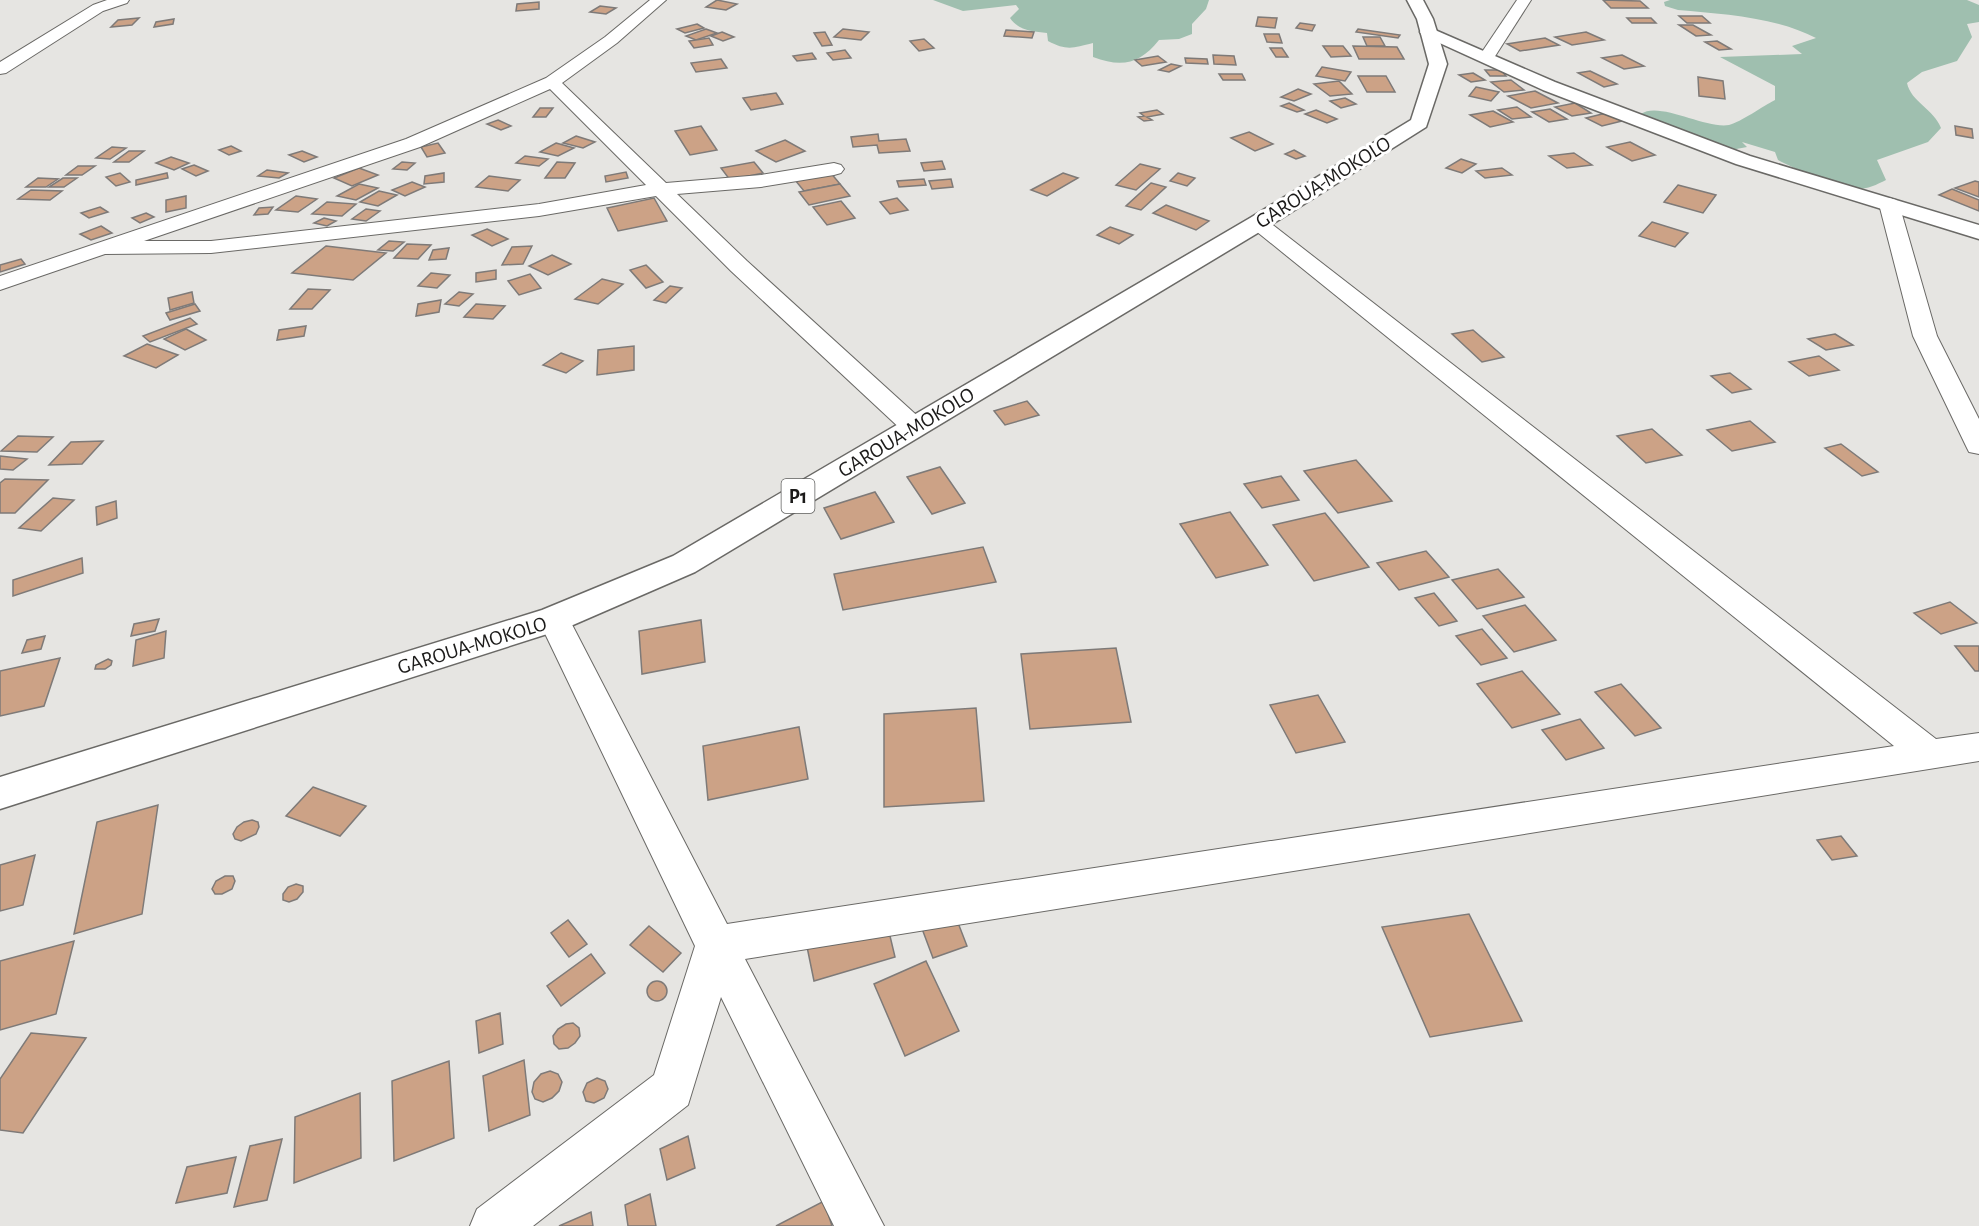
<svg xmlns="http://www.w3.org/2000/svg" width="1979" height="1226" font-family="'Alegreya Sans',sans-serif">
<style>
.green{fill:#9fbfaf}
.building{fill:#cca286;stroke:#7e7a78;stroke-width:1.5}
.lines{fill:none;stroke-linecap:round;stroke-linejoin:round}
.street-casing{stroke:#6a6966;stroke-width:2}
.secondary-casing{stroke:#6a6966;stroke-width:3}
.primary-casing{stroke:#6a6966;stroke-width:3}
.street{fill:#fff;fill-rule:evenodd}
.secondary{fill:#fff;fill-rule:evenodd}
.primary{fill:#fff;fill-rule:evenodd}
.labels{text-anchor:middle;stroke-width:6;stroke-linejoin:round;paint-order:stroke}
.shield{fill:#fff;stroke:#5f5f5e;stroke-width:1.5}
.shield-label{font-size:20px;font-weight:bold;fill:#1b1a19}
.street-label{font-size:21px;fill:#1b1a19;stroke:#fff}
</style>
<rect width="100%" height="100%" fill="#e6e5e2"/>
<g class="green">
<path d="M933 0H1209L1206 9 1192 24V34L1179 39 1159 40C1140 64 1122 68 1093 57V43C1073 48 1067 51 1048 41L1047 33C1033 31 1019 31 1010 18L1019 9 1016 5 963 11Z"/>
<path d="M1670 0H1967L1979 5V22L1967 24 1972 37 1957 61 1922 72 1907 83C1911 102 1934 109 1941 128L1928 142 1877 160 1886 180C1876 185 1866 190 1854 189 1838 188 1793 168 1778 160L1775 152 1742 142 1747 147 1731 150 1657 124 1641 114C1659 101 1705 129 1729 125 1741 122 1763 106 1775 100V86L1720 57 1802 54 1792 46 1816 38C1775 17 1723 14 1678 10L1665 6 1664 2Z"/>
</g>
<g class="building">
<path d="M717 0 737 4 726 10 706 7Z"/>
<path d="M1603 0 1640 1 1648 8H1611Z"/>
<path d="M539 2V9L516 11 517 4Z"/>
<path d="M600 6 616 8 606 14 590 12Z"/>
<path d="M1679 16H1702L1710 23H1687Z"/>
<path d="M1258 17 1277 18 1275 28 1256 26Z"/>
<path d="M139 18 132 25 111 27 118 20Z"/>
<path d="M1627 18H1651L1656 23H1632Z"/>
<path d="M174 19 173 24 154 27 156 22Z"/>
<path d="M1300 23 1315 25 1312 31 1296 28Z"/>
<path d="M697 24 704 28 685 33 677 29Z"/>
<path d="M1679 25H1693L1711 35 1696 36Z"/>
<path d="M706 29 717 33 696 40 686 36Z"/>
<path d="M843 29 869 32 861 40 834 37Z"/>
<path d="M1358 29 1400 35 1398 38 1356 32Z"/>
<path d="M1006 30 1034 32 1032 38 1004 36Z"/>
<path d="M722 32 734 37 723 41 711 36Z"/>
<path d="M825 32 832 45 822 46 814 33Z"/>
<path d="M1586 32 1604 40 1572 45 1555 37Z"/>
<path d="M1264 34H1279L1282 43 1267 42Z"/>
<path d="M1363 37H1380L1385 46H1367Z"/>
<path d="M709 38 713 45 694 48 689 41Z"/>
<path d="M1545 38 1559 45 1520 51 1507 44Z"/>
<path d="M924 39 934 48 919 51 910 41Z"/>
<path d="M1717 41 1731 49 1719 50 1705 42Z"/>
<path d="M1323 46H1343L1351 56 1331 57Z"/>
<path d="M1353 46 1397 47 1404 59H1359Z"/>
<path d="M1270 48H1282L1288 57H1276Z"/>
<path d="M845 50 851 58 833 60 827 53Z"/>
<path d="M812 53 816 59 797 61 793 56Z"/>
<path d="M1213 55 1234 56 1236 65 1214 64Z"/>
<path d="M1622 55 1644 66 1624 69 1602 58Z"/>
<path d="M1158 56 1166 62 1142 66 1135 60Z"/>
<path d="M1185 58 1207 59 1208 64 1186 63Z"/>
<path d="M721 59 727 68 696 72 691 63Z"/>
<path d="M1171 64 1181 66 1169 72 1159 70Z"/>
<path d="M1322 67 1351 72 1345 81 1316 76Z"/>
<path d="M1485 70H1501L1506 76H1490Z"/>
<path d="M1590 71 1617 84 1604 87 1578 73Z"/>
<path d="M1473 73 1485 80 1471 82 1459 75Z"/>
<path d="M1219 74H1242L1245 80H1223Z"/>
<path d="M1358 76H1386L1395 92H1367Z"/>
<path d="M1698 77 1723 81 1725 99 1699 96Z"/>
<path d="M1511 80 1524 90 1504 92 1491 82Z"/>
<path d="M1339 81 1352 94 1330 96 1314 84Z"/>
<path d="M1476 87 1499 92 1491 101 1469 96Z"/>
<path d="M1298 89 1311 94 1294 101 1281 97Z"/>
<path d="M1535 91 1558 103 1531 108 1508 96Z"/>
<path d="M776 93 783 104 751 110 743 98Z"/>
<path d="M1345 98 1356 104 1341 108 1330 101Z"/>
<path d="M1289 103 1304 110 1297 112 1281 106Z"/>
<path d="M1575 103 1591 113 1572 116 1555 107Z"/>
<path d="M1517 107 1531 117 1512 119 1498 110Z"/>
<path d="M540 108H553L546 117H533Z"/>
<path d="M1550 109 1567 119 1549 122 1532 112Z"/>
<path d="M1157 110 1163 114 1147 117 1152 120 1144 121 1138 117 1144 116 1140 113Z"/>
<path d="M1316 110 1337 119 1327 123 1305 114Z"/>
<path d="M1493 111 1513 122 1490 127 1470 115Z"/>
<path d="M1606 113 1622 121 1602 126 1586 118Z"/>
<path d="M498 120 511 126 501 130 487 124Z"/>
<path d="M701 126 717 150 690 155 675 131Z"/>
<path d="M1955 126 1972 129 1973 138 1956 135Z"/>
<path d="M1249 132 1273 144 1255 151 1231 138Z"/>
<path d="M878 134 879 141 906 139 910 151 879 153 877 145 853 147 851 137Z"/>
<path d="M576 136 595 142 583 148 563 143Z"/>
<path d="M785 140 805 151 776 162 756 151Z"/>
<path d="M1630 142 1655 155 1632 161 1607 147Z"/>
<path d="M438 143 445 153 427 157 421 147Z"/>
<path d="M556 143 574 148 558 156 540 152Z"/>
<path d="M231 146 241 151 229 155 219 150Z"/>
<path d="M112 147 126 148 110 159 96 158Z"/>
<path d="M1294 150 1305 156 1296 159 1285 154Z"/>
<path d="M129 151H144L129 162H114Z"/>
<path d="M302 151 317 157 304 162 289 155Z"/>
<path d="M1574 153 1592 165 1567 168 1549 156Z"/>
<path d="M525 156 548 159 539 166 516 163Z"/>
<path d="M171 157 189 163 174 170 156 163Z"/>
<path d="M1461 159 1476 164 1462 173 1446 168Z"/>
<path d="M942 161 945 169 924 171 921 163Z"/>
<path d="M402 162 415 163 407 170 393 169Z"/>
<path d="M557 162 575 163 565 178H545Z"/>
<path d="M754 162 763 173 730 180 721 168Z"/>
<path d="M1140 164 1160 169 1136 190 1116 185Z"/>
<path d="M194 165 208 171 196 176 182 169Z"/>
<path d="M78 166H95L82 175H66Z"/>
<path d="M359 168 378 175 352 186 334 178Z"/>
<path d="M1502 168 1512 175 1485 178 1476 171Z"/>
<path d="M267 170 288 173 279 178 258 176Z"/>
<path d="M626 172 628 178 606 182 605 176Z"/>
<path d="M830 172 840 184 804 191 795 180Z"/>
<path d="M120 173 130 182 116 186 106 177Z"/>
<path d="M167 173 168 178 136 185V180Z"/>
<path d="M444 173V182L424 184 425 176Z"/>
<path d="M1063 173 1078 178 1047 196 1031 190Z"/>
<path d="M1178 173 1195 178 1187 186 1170 181Z"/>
<path d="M489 176 520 180 508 191 476 187Z"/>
<path d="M38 178 58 179 46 187H26Z"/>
<path d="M63 178H77L64 187H49Z"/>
<path d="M924 179 926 185 899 187 897 181Z"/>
<path d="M951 179 953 187 932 189 929 181Z"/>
<path d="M1975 181 1979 182V197L1955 188Z"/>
<path d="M412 182 425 187 405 196 392 190Z"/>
<path d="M1151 183 1166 187 1141 210 1126 206Z"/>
<path d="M359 184 378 188 356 200 337 196Z"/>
<path d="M840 184 850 196 809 205 799 192Z"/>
<path d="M1678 185 1716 195 1703 213 1664 202Z"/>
<path d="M1952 189 1979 200V211L1939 195Z"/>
<path d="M31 190 62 191 50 200 18 199Z"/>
<path d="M379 191 397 195 378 206 360 202Z"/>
<path d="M186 196V208L166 212V200Z"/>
<path d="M296 196 317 199 298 212 276 210Z"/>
<path d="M654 198 667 221 618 231 607 208Z"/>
<path d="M897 198 908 210 890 214 880 202Z"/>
<path d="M841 201 855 218 827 225 813 207Z"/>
<path d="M327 202 356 204 342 216 312 214Z"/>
<path d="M1166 205 1209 221 1196 230 1153 213Z"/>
<path d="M100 207 108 212 89 218 81 213Z"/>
<path d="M273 207 268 214 254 215 259 208Z"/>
<path d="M366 209 380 211 366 221 352 219Z"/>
<path d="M146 213 154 217 140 223 132 218Z"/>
<path d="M324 218 336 221 327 226 314 223Z"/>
<path d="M1652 222 1688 233 1675 247 1639 236Z"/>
<path d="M101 226 112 233 91 240 80 234Z"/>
<path d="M1110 227 1133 235 1119 244 1097 235Z"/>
<path d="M487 229 508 239 492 246 472 235Z"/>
<path d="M389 241 404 242 393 251 378 250Z"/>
<path d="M407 244 431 245 418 259 394 258Z"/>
<path d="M326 246 386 253 353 280 292 273Z"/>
<path d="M532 246 523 264 502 265 512 247Z"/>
<path d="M449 248 446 259 429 260 433 250Z"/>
<path d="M552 255 571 264 548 275 529 266Z"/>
<path d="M21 259 25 264 0 272V265Z"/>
<path d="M646 265 663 282 646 288 630 270Z"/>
<path d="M496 270V279L476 282V273Z"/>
<path d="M431 273 450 275 437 288 418 286Z"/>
<path d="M530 274 541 288 519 295 508 281Z"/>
<path d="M602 279 623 284 598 304 575 299Z"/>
<path d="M670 286 682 288 666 303 654 300Z"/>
<path d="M308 289 330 290 312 309H290Z"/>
<path d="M192 292 194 303 170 310 168 298Z"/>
<path d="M459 292 473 294 459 306 445 304Z"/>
<path d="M441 300 439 312 416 316 418 304Z"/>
<path d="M195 304 200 311 170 320 166 313Z"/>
<path d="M476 304 505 306 493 319 464 317Z"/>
<path d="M190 318 197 324 150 342 143 336Z"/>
<path d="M306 326 304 336 277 340 279 330Z"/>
<path d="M186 329 206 340 185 350 164 339Z"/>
<path d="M1473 330 1504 357 1482 362 1452 334Z"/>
<path d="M1835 334 1853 345 1826 350 1808 339Z"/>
<path d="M147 344 178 355 156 368 124 356Z"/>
<path d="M634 346V370L597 375 598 350Z"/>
<path d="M561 353 583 361 566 373 543 365Z"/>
<path d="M1819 356 1839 370 1809 376 1789 362Z"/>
<path d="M1730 373 1751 389 1732 393 1711 376Z"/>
<path d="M1027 401 1039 415 1005 425 994 411Z"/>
<path d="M1750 421 1775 442 1732 451 1707 430Z"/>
<path d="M1652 429 1682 455 1646 463 1617 436Z"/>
<path d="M18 436 53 437 37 452 1 451Z"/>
<path d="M103 441 82 464 49 465 71 442Z"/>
<path d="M1841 444 1878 472 1862 476 1825 448Z"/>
<path d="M0 456 27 459 13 470 0 469Z"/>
<path d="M1356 460 1392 501 1338 513 1304 471Z"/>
<path d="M940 467 965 503 932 514 907 477Z"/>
<path d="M1281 476 1299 500 1262 508 1244 484Z"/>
<path d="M5 479 48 480 15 513H0V483Z"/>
<path d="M875 492 894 522 841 539 824 508Z"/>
<path d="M53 498 74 500 41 531 19 528Z"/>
<path d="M116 501 117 518 97 525 96 507Z"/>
<path d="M1230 512 1268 565 1216 578 1180 524Z"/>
<path d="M1325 513 1369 567 1314 581 1273 525Z"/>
<path d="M983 547 996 582 843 610 834 574Z"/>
<path d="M1426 551 1449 577 1399 590 1377 563Z"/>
<path d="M82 558 83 573 13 596V580Z"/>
<path d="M1498 569 1524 597 1477 609 1452 580Z"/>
<path d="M1434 593 1457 621 1439 626 1415 598Z"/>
<path d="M1950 602 1977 623 1941 634 1914 613Z"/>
<path d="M1525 605 1556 640 1514 652 1483 616Z"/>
<path d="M159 619 155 631 131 636 134 624Z"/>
<path d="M701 620 705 662 642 674 639 631Z"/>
<path d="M1482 629 1507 658 1481 665 1456 636Z"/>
<path d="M166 631 164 658 133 666 136 640Z"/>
<path d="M45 636 41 649 22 653 27 640Z"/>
<path d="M1955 646H1979V671H1975Z"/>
<path d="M1116 648 1131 722 1030 729 1021 654Z"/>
<path d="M60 658 44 706 0 716V671Z"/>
<path d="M108 659 112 661 111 665 105 669H95L96 665Z"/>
<path d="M1522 671 1560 714 1512 728 1477 684Z"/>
<path d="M1621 684 1661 728 1635 736 1595 692Z"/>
<path d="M1318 695 1345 742 1296 753 1270 705Z"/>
<path d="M976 708 984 801 884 807V714Z"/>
<path d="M1580 719 1604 748 1566 760 1542 730Z"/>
<path d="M799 727 808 779 708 800 703 746Z"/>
<path d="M313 787 366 806 340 836 286 816Z"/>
<path d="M158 805 142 914 74 934 97 822Z"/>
<path d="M252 820 258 822 259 827 256 834 241 841 235 839 233 834 237 827 244 822Z"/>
<path d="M1841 836 1857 856 1832 860 1817 840Z"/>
<path d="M35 855 23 905 0 911V865Z"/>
<path d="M225 876H233L235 881 232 889 222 894H215L212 889 216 881Z"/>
<path d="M296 884 303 886V892L297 899 289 902 283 900V894L288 887Z"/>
<path d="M1469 914 1522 1021 1430 1037 1382 927Z"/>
<path d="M885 915 895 957 814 981 805 937Z"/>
<path d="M955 915 967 946 933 958 921 926Z"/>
<path d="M568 920 587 944 569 957 551 933Z"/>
<path d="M649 926 681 953 663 972 630 945Z"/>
<path d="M74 941 56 1014 0 1030V961Z"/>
<path d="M591 954 605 973 561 1006 547 986Z"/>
<path d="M926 961 959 1031 905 1056 874 984Z"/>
<circle cx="657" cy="991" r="10"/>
<path d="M500 1013 503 1044 479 1053 476 1021Z"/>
<path d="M573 1023 579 1028 580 1036 575 1043 568 1048 559 1049 554 1044 553 1036 558 1029 566 1024Z"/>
<path d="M31 1033 86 1038 23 1133 0 1130V1079Z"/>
<path d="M524 1060 530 1115 489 1131 483 1076Z"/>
<path d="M449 1061 454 1138 394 1161 392 1081Z"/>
<path d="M550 1071 558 1074 562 1082 559 1091 552 1098 543 1102 535 1099 532 1092 534 1082 541 1074Z"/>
<path d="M597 1078 605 1081 608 1089 604 1098 594 1103 586 1101 583 1092 587 1083Z"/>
<path d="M360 1093 361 1158 294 1183 295 1117Z"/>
<path d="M688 1136 695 1168 667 1180 660 1149Z"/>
<path d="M282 1139 267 1200 234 1207 250 1146Z"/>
<path d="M236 1157 227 1193 176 1203 187 1167Z"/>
<path d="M650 1194 656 1226H628L625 1205Z"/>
<path d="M824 1201 832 1226H776Z"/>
<path d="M591 1212 593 1226H559Z"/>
</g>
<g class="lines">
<defs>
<g id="street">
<path d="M107 0H129L127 3 103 11 6 73 0 74V62L93 5Z"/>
<path d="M650 0H666L617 43 562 83 666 183 761 175 834 163 841 165 844 169 841 173 834 175 761 187 677 194 747 261 923 421 927 427 923 433 914 435 905 433 731 271 656 196 539 216 211 253 105 254 0 290V276L406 139 546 78 605 37ZM550 89 646 185 539 204 211 241H144L420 147Z"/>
<path d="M1517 0H1531L1492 61H1480L1478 58Z"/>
<path d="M1889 198 1896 200 1899 204 1937 336 1979 419V454L1969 452 1966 446 1913 336 1879 204 1882 200Z"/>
<path d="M1258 217 1265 219 1936 739 1979 733V761L745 959 884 1226H834L721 997 688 1105 533 1226H470L477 1209 654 1075 695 946 538 619 543 611 554 607 565 611 727 924 1894 746 1251 227 1248 223 1251 219Z"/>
</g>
<path id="secondary" d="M1428 27 1555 82 1750 156 1979 225V239L1736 164 1543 90 1422 35 1420 32 1422 29Z"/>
<path id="primary" d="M1407 0H1423L1433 19 1447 64 1426 127 1266 228 695 572 566 628 0 809V777L542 610 673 556 1250 218 1411 120 1429 64 1417 19Z"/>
</defs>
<use href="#street" class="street-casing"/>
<use href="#secondary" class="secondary-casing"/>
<use href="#primary" class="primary-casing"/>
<use href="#street" class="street"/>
<use href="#secondary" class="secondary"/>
<use href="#primary" class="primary"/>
</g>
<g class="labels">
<rect class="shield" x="781.5" y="479" width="33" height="34" rx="4.5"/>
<g class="shield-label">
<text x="798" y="503">P1</text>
</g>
<g class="street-label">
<text transform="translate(1323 182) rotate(-32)" y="7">GAROUA-MOKOLO</text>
<text transform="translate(906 432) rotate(-31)" y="7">GAROUA-MOKOLO</text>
<text transform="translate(472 645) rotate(-17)" y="7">GAROUA-MOKOLO</text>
</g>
</g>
</svg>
